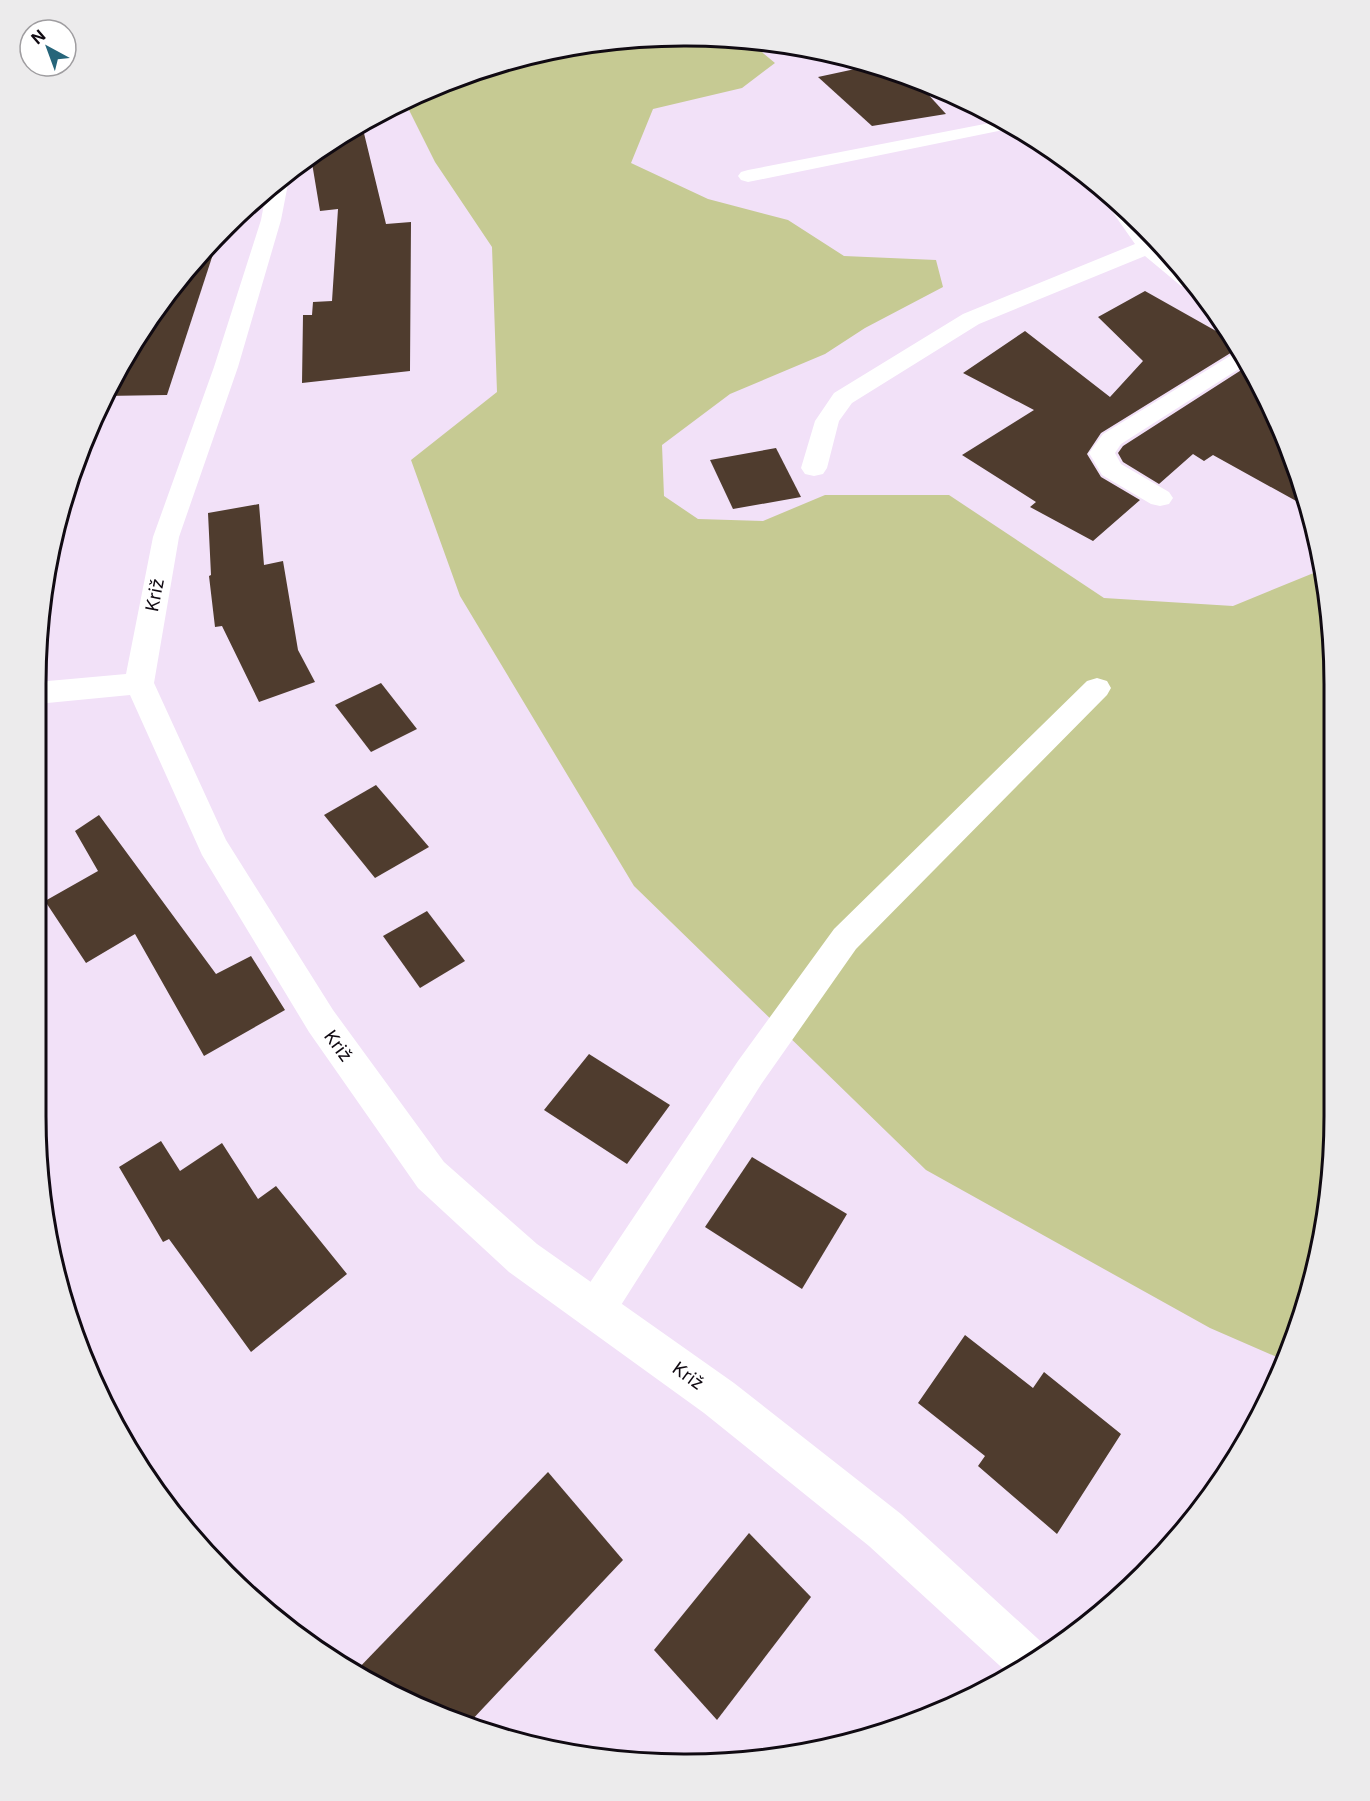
<svg xmlns="http://www.w3.org/2000/svg" width="1370" height="1801" font-family="Inter,sans-serif">
<style>
.green{fill:#c6ca93}
.building{fill:#4f3c2e}
.lines{fill:none;stroke-linecap:round;stroke-linejoin:round}
.lane{fill:#fff;fill-rule:evenodd}
.street{fill:#fff;fill-rule:evenodd}
.labels{text-anchor:middle;stroke-width:6;stroke-linejoin:round;paint-order:stroke}
.street-label{font-size:18px;fill:#100a12;stroke:#fff}
.rim{fill:none;stroke:#100a12;stroke-width:3}
</style>
<rect width="100%" height="100%" fill="#f2e1f8"/>
<path class="green" d="M685 36 751 43 775 63 742 88 653 109 631 163 708 199 788 220 844 256 936 260 943 287 865 328 825 354 730 394 662 445 664 496 698 519 763 521 825 495H949L1104 598 1233 606 1321 570 1328 601V1201L1286 1361 1210 1328 926 1170 634 886 460 596 411 460 497 392 492 247 435 162 408 108V101L437 85 559 48Z"/>
<g class="building">
<path d="M869 66 915 80 946 114 872 126 818 77Z"/>
<path d="M362 125 386 224 411 222 410 371 302 383 303 315H312L313 302 332 301 338 209 320 211 311 157 325 145Z"/>
<path d="M209 246 215 248 167 395 104 396 170 290Z"/>
<path d="M1145 291 1232 340 1237 349 1101 433 1087 454 1101 477 1140 500 1093 541 1030 507 1036 502 962 455 1034 410 963 373 1025 331 1110 397 1143 361 1098 317Z"/>
<path d="M1246 367 1299 476 1307 507 1213 455 1204 461 1193 454 1159 484 1123 462 1118 453 1123 446Z"/>
<path d="M776 448 801 497 733 509 710 460Z"/>
<path d="M259 504 264 565 283 561 298 650 315 682 259 702 222 626 215 627 209 576 211 575 208 513Z"/>
<path d="M381 683 417 729 371 752 335 705Z"/>
<path d="M376 785 429 847 375 878 324 815Z"/>
<path d="M99 815 216 974 251 956 285 1010 204 1056 135 934 86 963 45 901 98 871 75 831Z"/>
<path d="M427 911 465 961 420 988 383 936Z"/>
<path d="M589 1054 670 1105 627 1164 544 1110Z"/>
<path d="M161 1141 180 1171 222 1143 258 1199 276 1186 347 1274 251 1352 169 1239 163 1242 119 1167Z"/>
<path d="M752 1157 847 1214 802 1289 705 1227Z"/>
<path d="M965 1335 1033 1388 1044 1372 1121 1434 1057 1534 978 1466 985 1456 918 1403Z"/>
<path d="M548 1472 623 1560 469 1723 361 1678 354 1673Z"/>
<path d="M749 1533 811 1597 717 1720 654 1650Z"/>
</g>
<g class="lines">
<g class="lane">
<path d="M1000 121 1013 128 748 182 741 180 738 176 741 172 748 170Z"/>
<path d="M1097 678 1107 681 1111 688 1107 695 856 949 762 1083 609 1324 595 1329 581 1324 576 1310 581 1296 738 1061 834 929 1087 681Z"/>
</g>
<g class="street">
<path d="M283 179 288 184 281 220 238 367 179 537 154 683 226 840 333 1010 444 1162 537 1244 734 1383 901 1514 1048 1648 1050 1652 1045 1656 1011 1676 869 1546 704 1413 509 1272 418 1188 309 1032 202 855 130 695 37 704V682L126 674 153 537 214 367 261 220 266 193Z"/>
<path d="M1111 199 1142 224 1193 286H1181L1145 256 979 324 852 403 839 421 827 468 823 474 814 476 805 474 801 468 815 421 834 393 963 314 1135 244 1107 204Z"/>
<path d="M1238 351 1245 365 1121 444 1115 453 1121 464 1169 492 1173 498 1169 504 1160 506 1151 504 1102 475 1089 453 1103 434Z"/>
</g>
</g>
<g class="labels">
<g class="street-label">
<text transform="translate(155 595) rotate(-79)" y="6">Križ</text>
<text transform="translate(338 1046) rotate(54)" y="6">Križ</text>
<text transform="translate(688 1376) rotate(36)" y="6">Križ</text>
</g>
</g>
<path d="M0 0H1370V1801H0ZM684 46H686A638 638 0 0 1 1324 684V1116A638 638 0 0 1 686 1754H684A638 638 0 0 1 46 1116V684A638 638 0 0 1 684 46Z" fill="#ecebec" fill-rule="evenodd"/>
<path class="rim" d="M684 46H686A638 638 0 0 1 1324 684V1116A638 638 0 0 1 686 1754H684A638 638 0 0 1 46 1116V684A638 638 0 0 1 684 46Z"/>
<g transform="translate(48 48) rotate(319)"><circle r="28" fill="#ffffff" stroke="#9f9da0" stroke-width="1.5"/>
<path d="M0-4.5L10 22L0 15L-10 22Z" fill="#26657a"/>
<text y="-9" font-size="16" font-weight="bold" text-anchor="middle" fill="#100a12">N</text>
</g>
</svg>
